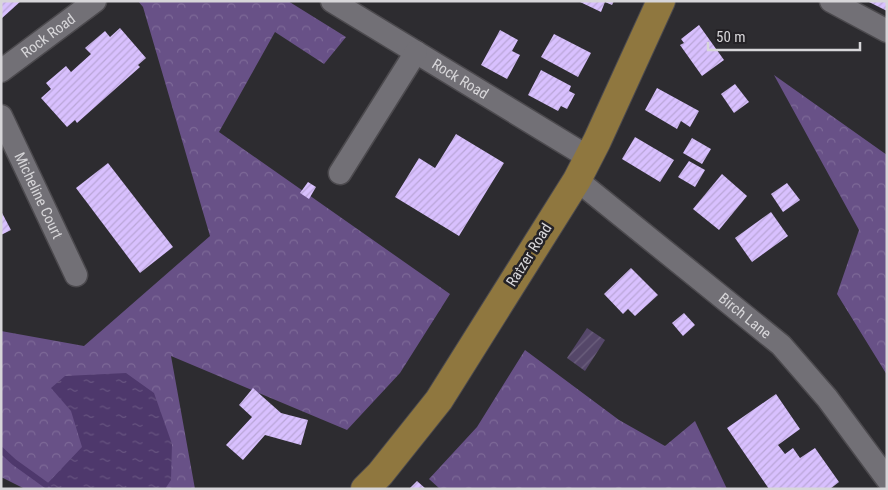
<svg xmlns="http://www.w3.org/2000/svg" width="888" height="490" font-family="'Roboto Condensed',sans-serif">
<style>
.forest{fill:url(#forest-crowns)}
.garden{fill:url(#garden-furrows)}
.water{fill:url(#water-ripples)}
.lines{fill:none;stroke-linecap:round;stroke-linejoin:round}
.stream{stroke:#4e386c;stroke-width:6}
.building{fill:url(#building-hatch)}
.minor-casing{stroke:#4c4a4e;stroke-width:25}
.major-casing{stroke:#4c4a4e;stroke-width:30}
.minor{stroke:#727076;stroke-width:22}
.major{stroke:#8f773f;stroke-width:28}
.labels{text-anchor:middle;stroke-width:5;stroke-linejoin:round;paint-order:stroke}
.street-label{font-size:15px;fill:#d7d6d9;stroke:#242226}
</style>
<defs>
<pattern id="forest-crowns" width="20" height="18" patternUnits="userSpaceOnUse" patternTransform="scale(1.25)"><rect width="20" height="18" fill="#685187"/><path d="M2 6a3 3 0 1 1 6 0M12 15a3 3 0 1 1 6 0" fill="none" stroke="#7d6997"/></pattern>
<pattern id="garden-furrows" width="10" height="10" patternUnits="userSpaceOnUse" patternTransform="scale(1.25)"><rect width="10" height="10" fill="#554769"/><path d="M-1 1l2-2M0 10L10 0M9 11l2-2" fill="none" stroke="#6d617e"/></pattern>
<pattern id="water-ripples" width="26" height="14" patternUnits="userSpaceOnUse" patternTransform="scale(1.25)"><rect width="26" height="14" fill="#4e386c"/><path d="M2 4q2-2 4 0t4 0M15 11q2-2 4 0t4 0" fill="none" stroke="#675480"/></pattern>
<pattern id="building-hatch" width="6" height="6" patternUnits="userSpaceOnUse" patternTransform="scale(1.25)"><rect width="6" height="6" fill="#d8c0fe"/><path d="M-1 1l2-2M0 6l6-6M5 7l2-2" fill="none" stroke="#baa6d8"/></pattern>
</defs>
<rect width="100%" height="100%" fill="#2d2c30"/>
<g class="forest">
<path d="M138 1H288L346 37 324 64 275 32 219 132 450 294 400 373 347 430 171 356 195 489H25L1 477V331L84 346 210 236 143 7Z"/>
<path d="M774 75 887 155V375L837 294 859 230Z"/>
<path d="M525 350 619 420 665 446 695 421 727 489H440L429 479 477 427Z"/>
</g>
<path class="garden" d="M587 328 605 340 585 371 567 358Z"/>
<path class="water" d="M126 373 154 393 172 444 171 480 165 489H54L46 485 82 447 71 411 51 388 65 376Z"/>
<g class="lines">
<path class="stream" d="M1 450 14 462 46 485"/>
</g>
<g class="building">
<path d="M1 1H21L1 19Z"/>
<path d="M578 1H614L612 5 605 2 601 12Z"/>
<path d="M867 1H887V11Z"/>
<path d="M699 25 724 60 702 76 680 45 684 43 681 39Z"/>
<path d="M120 28 146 58 138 65 140 67 77 123 75 120 67 127 41 98 51 89 46 83 66 66 71 72 91 54 85 48 105 31 110 37Z"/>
<path d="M500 30 518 40 512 51 520 55 507 79 481 65Z"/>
<path d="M554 34 591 53 578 77 541 57Z"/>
<path d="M541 70 571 86 569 91 575 94 567 109 561 106 558 111 528 95Z"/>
<path d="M735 84 749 102 734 113 721 94Z"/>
<path d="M657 88 699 111 690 127 681 121 677 129 645 110Z"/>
<path d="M456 134 504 163 459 236 395 197 419 158 435 168Z"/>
<path d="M635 137 674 160 660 182 622 159Z"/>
<path d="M692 138 711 149 702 164 683 153Z"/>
<path d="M689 161 705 170 695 187 678 177Z"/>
<path d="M108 163 173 247 140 273 76 188Z"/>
<path d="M722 174 747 196 719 230 693 209Z"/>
<path d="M308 182 316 187 309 199 300 193Z"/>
<path d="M787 183 800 200 783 212 771 194Z"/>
<path d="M1 211 11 230 1 235Z"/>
<path d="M771 212 788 236 752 262 735 238Z"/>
<path d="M631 268 658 295 635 316 628 309 623 314 604 294Z"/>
<path d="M684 313 695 325 683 336 672 323Z"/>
<path d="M253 388 281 413 308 420 301 445 265 435 243 460 226 445 252 417 239 405Z"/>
<path d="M776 394 800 429 778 445 785 454 793 448 800 458 815 448 839 482 830 489H769L727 428Z"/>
<path d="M417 481 426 489H409Z"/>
</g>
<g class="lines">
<defs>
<g id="minor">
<path id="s1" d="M332 1 588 157"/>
<path d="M831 1 887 31"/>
<path id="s2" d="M1 71 95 1"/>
<path id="s3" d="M1 116 76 275"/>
<path d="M340 173 416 52"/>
<path id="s4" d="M577 180 781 345 827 398 887 479"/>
</g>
<path id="major" d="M365 489 380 474 439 400 577 180 597 141 661 1"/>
</defs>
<use href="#minor" class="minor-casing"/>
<use href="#major" class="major-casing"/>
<use href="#minor" class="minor"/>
<use href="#major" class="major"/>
</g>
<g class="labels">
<g class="street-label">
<text dy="5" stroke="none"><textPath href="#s2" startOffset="59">Rock Road</textPath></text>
<text dy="5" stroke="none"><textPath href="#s1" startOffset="150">Rock Road</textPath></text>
<text dy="5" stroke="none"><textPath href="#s3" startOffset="88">Micheline Court</textPath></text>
<text transform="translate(529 255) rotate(-58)" y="5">Ratzer Road</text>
<text dy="5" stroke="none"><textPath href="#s4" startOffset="216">Birch Lane</textPath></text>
</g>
</g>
<rect width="888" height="490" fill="none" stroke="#d7d6d9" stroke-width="5"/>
<path d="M708 42v8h152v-8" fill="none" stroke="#d7d6d9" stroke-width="2.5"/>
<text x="716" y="42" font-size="15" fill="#d7d6d9" stroke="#242226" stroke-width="4" paint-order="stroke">50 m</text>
</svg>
